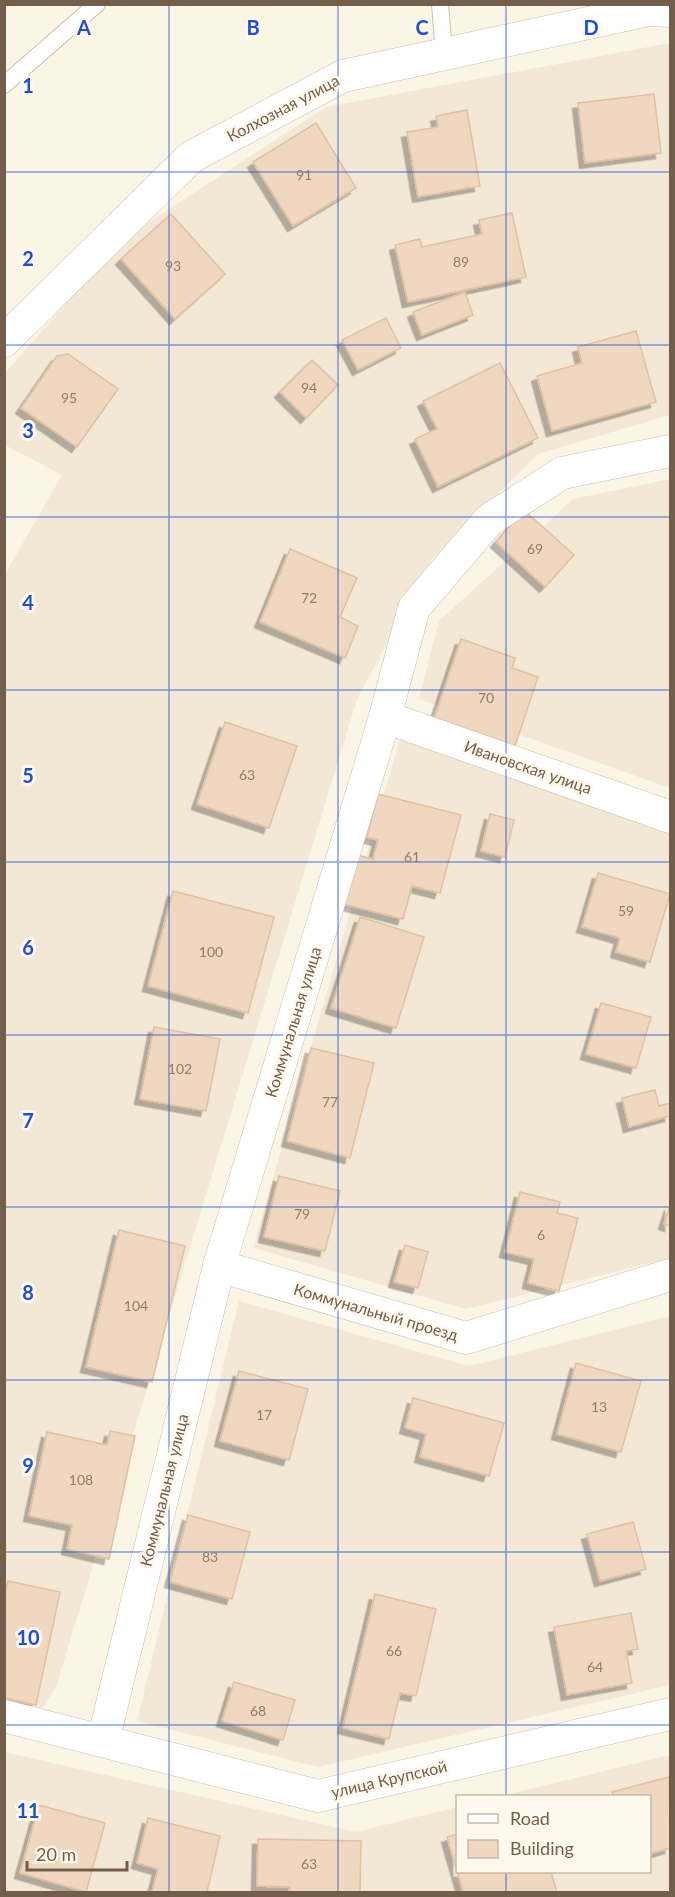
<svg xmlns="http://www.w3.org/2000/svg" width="675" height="1897" font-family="Lato,sans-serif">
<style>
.residential{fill:#f2e8d5}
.building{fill:#efd8bf;stroke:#e1c0a1;stroke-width:1.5;filter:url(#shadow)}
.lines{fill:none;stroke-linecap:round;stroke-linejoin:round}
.service-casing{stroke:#ccbead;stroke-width:18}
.minor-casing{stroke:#ccbead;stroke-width:33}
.service{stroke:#fff;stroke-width:16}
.minor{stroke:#fff;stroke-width:32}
.grid{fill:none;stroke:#1d4ed8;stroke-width:1.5;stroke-opacity:0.55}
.labels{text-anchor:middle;stroke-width:6;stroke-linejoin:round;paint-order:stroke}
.number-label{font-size:14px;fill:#927c69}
.street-label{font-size:16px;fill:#735e4c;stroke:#fef9ec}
.grid-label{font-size:20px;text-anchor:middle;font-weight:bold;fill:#1d4ed8;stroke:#fef9ec;stroke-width:6;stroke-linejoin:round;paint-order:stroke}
</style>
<defs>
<filter id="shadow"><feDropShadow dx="-5.5" dy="5.5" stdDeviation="0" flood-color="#0004"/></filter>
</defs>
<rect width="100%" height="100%" fill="#fbf5e6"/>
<g class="residential">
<path d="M670 43V415L538 454 433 558 357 699 56 1687 42 1708 5 1699 4 576 62 475 5 445V373L123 239 326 107Z"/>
<path d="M670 479V788L419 699 439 621 573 499Z"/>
<path d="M402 732 670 829V1258L466 1309 253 1248Z"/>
<path d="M239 1301 469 1366 670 1316V1685L318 1767 137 1721Z"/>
<path d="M4 1752 356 1832 457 1807 458 1872H650V1796H501L670 1755V1892H5Z"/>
</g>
<g class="building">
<path d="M654 94 661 153 585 163 578 103Z"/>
<path d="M467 110 480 186 418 197 407 132 438 127 436 116Z"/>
<path d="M316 123 356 188 293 226 253 162Z"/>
<path d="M512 213 526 277 408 302 395 245 420 239 422 247 482 234 479 220Z"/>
<path d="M171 214 225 274 175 319 121 259Z"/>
<path d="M465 292 473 315 422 335 413 312Z"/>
<path d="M386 318 401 348 358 370 342 340Z"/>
<path d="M636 331 656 402 552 431 537 376 582 363 578 347Z"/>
<path d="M68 354 118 389 77 447 21 408 57 356Z"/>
<path d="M312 360 338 385 306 418 280 392Z"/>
<path d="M500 363 538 438 438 487 415 439 437 429 423 401Z"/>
<path d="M524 510 574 555 545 587 496 542Z"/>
<path d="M290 549 357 578 340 617 358 626 345 658 260 622Z"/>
<path d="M461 639 515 658 512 668 538 677 515 746 434 719Z"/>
<path d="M225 722 297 746 269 828 197 804Z"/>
<path d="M378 794 461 815 440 893 412 886 403 919 344 904 357 855 373 859 378 840 367 837Z"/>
<path d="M490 814 514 820 505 857 481 851Z"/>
<path d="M598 873 670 894 650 962 616 952 620 938 582 927Z"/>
<path d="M173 891 274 917 248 1013 148 986Z"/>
<path d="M360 917 424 937 396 1028 331 1008Z"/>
<path d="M601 1003 651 1017 636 1068 586 1054Z"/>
<path d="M154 1027 220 1039 206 1111 140 1099Z"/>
<path d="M311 1048 374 1063 350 1158 287 1141Z"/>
<path d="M655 1090 659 1106 670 1103V1116L629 1127 622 1098Z"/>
<path d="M279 1176 340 1191 325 1251 264 1237Z"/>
<path d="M520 1192 560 1202 557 1213 578 1218 559 1291 528 1283 534 1259 505 1252Z"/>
<path d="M670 1205V1226L664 1224Z"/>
<path d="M119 1230 185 1246 152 1382 86 1367Z"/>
<path d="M405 1245 428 1252 418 1288 394 1282Z"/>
<path d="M576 1363 641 1381 621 1452 557 1434Z"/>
<path d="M239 1371 308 1389 289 1460 220 1441Z"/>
<path d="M413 1398 504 1423 489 1476 420 1457 426 1434 405 1428Z"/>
<path d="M110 1431 135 1436 109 1559 67 1549 72 1525 29 1516 47 1432 107 1445Z"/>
<path d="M188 1515 250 1532 232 1599 170 1582Z"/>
<path d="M633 1522 646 1569 600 1581 587 1534Z"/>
<path d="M8 1581 60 1592 36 1705 4 1698V1597Z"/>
<path d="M375 1594 436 1609 416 1696 400 1693 389 1739 343 1728Z"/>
<path d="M631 1613 638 1649 626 1651 632 1683 567 1695 554 1627Z"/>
<path d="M234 1682 295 1700 283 1740 222 1721Z"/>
<path d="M669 1777 670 1848 650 1854V1796H613L612 1792Z"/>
<path d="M39 1805 105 1823 86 1892 20 1873Z"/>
<path d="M148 1818 220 1836 207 1892H152L158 1869 137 1863Z"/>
<path d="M458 1834V1872H551L557 1892H463L447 1837Z"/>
<path d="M258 1839 361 1841 360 1892H289L290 1887 257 1886Z"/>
</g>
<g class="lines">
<defs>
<g id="service">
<path d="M440 4 444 54"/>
<path d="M4 85 97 4"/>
</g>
<g id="minor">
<path d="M4 341 191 157 343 76 648 10 670 11"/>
<path d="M385 717 670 817"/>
<path d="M219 1266 466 1338 670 1275"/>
<path d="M4 1716 318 1796 670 1714"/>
<path d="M103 1741 219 1266 385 717 414 608 489 520 562 473 670 451"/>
</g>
</defs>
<use href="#service" class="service-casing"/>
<use href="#minor" class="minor-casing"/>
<use href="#service" class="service"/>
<use href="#minor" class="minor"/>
</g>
<path class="grid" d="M169 4V1892M338 4V1892M506 4V1796M4 172H670M4 345H670M4 517H670M4 690H670M4 862H670M4 1035H670M4 1207H670M4 1380H670M4 1552H670M4 1725H670M506 1872V1892"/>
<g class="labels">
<g class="number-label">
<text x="304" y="180">91</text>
<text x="461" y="267">89</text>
<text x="173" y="271">93</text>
<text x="309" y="393">94</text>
<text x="69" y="403">95</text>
<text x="535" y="554">69</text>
<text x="309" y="603">72</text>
<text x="486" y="703">70</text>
<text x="247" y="780">63</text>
<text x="412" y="862">61</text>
<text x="626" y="916">59</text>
<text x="211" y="957">100</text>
<text x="180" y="1074">102</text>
<text x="330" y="1107">77</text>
<text x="302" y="1219">79</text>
<text x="541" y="1240">6</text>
<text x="136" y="1311">104</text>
<text x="599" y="1412">13</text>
<text x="264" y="1420">17</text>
<text x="81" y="1485">108</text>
<text x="210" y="1562">83</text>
<text x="394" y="1656">66</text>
<text x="595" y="1672">64</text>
<text x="258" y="1716">68</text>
<text x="309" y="1869">63</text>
</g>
<g class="street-label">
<text transform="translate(283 108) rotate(-28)" y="6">Колхозная улица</text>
<text transform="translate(528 767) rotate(19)" y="6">Ивановская улица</text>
<text transform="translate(293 1022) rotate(-73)" y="6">Коммунальная улица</text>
<text transform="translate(376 1312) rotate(16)" y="6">Коммунальный проезд</text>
<text transform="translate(164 1490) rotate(-76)" y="6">Коммунальная улица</text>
<text transform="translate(389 1779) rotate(-13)" y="6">улица Крупской</text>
</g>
</g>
<g class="grid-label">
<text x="84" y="35">A</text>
<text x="253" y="35">B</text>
<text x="422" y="35">C</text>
<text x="591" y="35">D</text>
<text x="28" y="93">1</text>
<text x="28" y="266">2</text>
<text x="28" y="438">3</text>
<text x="28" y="610">4</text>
<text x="28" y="783">5</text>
<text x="28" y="955">6</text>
<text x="28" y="1128">7</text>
<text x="28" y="1300">8</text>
<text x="28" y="1473">9</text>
<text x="28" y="1645">10</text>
<text x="28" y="1818">11</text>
</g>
<rect width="675" height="1897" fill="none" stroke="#735e4c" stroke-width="12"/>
<rect x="456" y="1795" width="195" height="78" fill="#fef9ec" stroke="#c6bbac" stroke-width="1.5"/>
<rect x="468" y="1814" width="30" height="9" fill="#ffffff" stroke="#c6bbac" stroke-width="1.5"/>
<text x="510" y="1825" font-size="18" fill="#735e4c">Road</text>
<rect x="468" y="1840" width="30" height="18" fill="#efd8bf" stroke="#c6bbac" stroke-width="1.5"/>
<text x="510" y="1855" font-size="18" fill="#735e4c">Building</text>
<path d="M27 1861v9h100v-9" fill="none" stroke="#735e4c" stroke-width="3"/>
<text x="36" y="1861" font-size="18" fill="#735e4c" stroke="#fef9ec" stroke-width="4.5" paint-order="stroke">20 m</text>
</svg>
